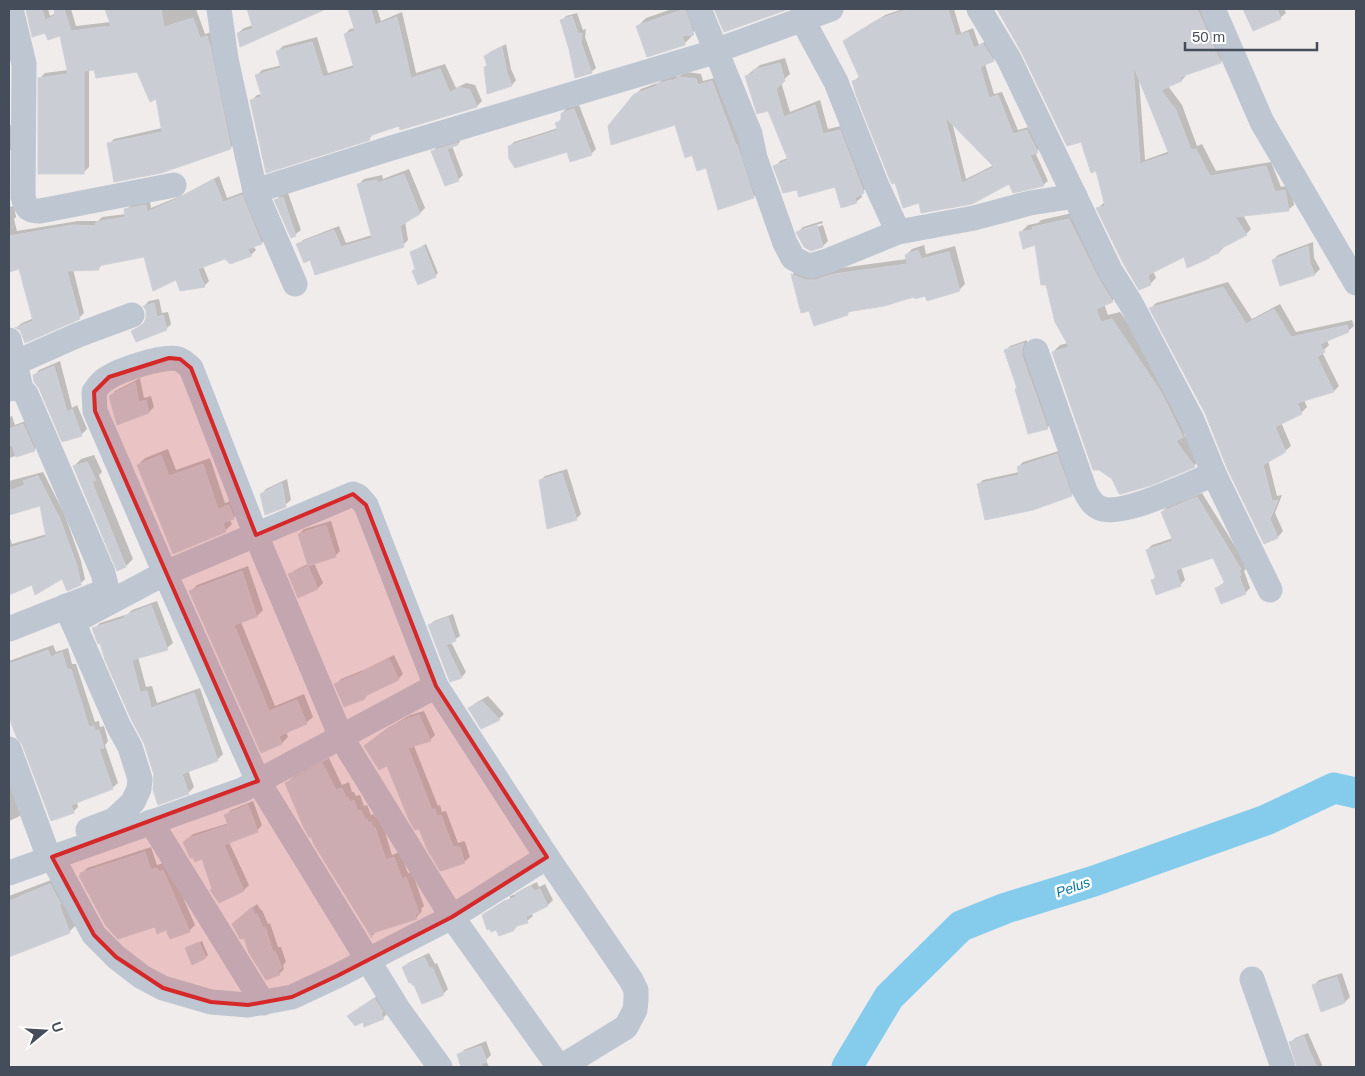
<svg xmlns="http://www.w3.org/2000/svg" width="1365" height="1076" font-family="Helvetica,sans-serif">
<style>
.shadow{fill:#0003;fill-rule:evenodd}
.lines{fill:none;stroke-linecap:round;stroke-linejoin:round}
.river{stroke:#84cbec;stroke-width:31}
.building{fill:#cbcdd4;stroke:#cfd1d8;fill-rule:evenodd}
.minor{stroke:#bec6d2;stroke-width:25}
.marked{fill:#d62828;fill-opacity:0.2;stroke:#d62828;stroke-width:4;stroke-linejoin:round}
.labels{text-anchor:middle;stroke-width:5;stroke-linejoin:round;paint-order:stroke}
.water-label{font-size:14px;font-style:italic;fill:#0a74a6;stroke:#fff}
</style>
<rect width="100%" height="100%" fill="#efeceb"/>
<g class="shadow">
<path d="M27 9H48L50 16 56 13 55 9H71L76 26 111 22 106 9H196L205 34 211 32 235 143 230 148 109 144 114 139 162 128 157 98 138 70H89V167L84 172 40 78 45 73 68 70 61 35 46 31 33 35Z"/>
<path d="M248 9H323L241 45 238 33 244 28 253 25Z"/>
<path d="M349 9H377L381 21 402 12 416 73 445 64 456 88 466 83 475 85 482 101 477 106 400 124 374 133 369 139 251 101 257 95 263 94 257 75 262 70 282 65 278 51 283 46 317 37 328 73 354 65 345 34 350 29 355 28Z"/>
<path d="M672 9H695L701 26 691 34 692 36 684 44 638 26 646 18Z"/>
<path d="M716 9H786L725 31Z"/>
<path d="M903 9H943L944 11 954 9 961 33 973 28 979 45 988 40 997 56 993 60 985 64 994 94 1002 92 1018 130 1032 126 1042 147 1035 152 1048 181 1043 185 1010 182 920 201 896 181 853 82 860 76 845 42 849 37 885 15ZM952 122 994 165 966 179Z"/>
<path d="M997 9H1205L1226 57 1220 62 1188 73 1182 80 1168 86 1182 105 1197 146 1202 144 1216 171 1271 162 1281 187 1291 185 1294 205 1288 210 1243 215 1251 229 1246 234 1224 247 1219 252 1185 255 1153 271 1156 278 1150 284 1098 208 1105 202 1097 169 1081 141 1022 51ZM1139 79 1170 151 1145 160Z"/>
<path d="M1245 9H1284L1286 13 1280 18 1253 29Z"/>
<path d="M577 13 583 30 586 29 585 37 596 68 591 72 570 48 561 21 566 16Z"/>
<path d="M506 44 511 69 516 80 512 85 488 92 485 67 488 65 486 56 490 52Z"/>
<path d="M785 58 790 74 781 82 790 112 820 100 828 129 845 125 869 186 861 193 862 197 856 202 836 186 798 188 775 167 780 161 788 158 769 109 746 76 760 65Z"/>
<path d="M687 72 701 74 703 81 718 77 759 192 753 197 706 167 693 153 676 123 635 95 641 89 660 82 663 79 676 75 677 77Z"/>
<path d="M579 105 596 149 591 154 509 147 514 142 558 128 557 123 561 119 562 113 567 108Z"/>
<path d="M9 125H14L13 147 9 152Z"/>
<path d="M461 140 458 144 452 146 463 175 459 179 445 185 433 151 437 147Z"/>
<path d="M409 169 425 208 420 213 405 221 408 240 403 245 311 259 298 245 303 240 339 226 346 243 372 235 359 184 364 179 382 175 383 179Z"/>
<path d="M219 176 227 198 246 191 266 238 262 243 253 246 256 250 252 254 230 262 225 258 203 266 209 281 204 286 177 279 145 255 103 264 98 269H73L84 313 79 318 21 329 17 327 22 323 34 318 20 267 9 270V207L14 206 16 217 14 219 17 231 78 221H98L102 217 126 214V210L131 205 150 201 151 208 183 195Z"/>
<path d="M288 193 301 230 292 237 276 200 281 195Z"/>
<path d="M1077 212 1119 293 1112 301 1104 304 1108 315 1120 312 1168 384 1190 429 1184 435 1201 458 1194 466 1053 352 1060 345 1068 343 1036 243 1020 233 1028 225 1038 223 1041 220Z"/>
<path d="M822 221 823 223 803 229V231L823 225 828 241 823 246 811 250 798 232 803 227Z"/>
<path d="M1313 242 1314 258 1320 269 1315 274 1273 260 1278 255Z"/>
<path d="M426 244 438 273 435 276 416 268 411 252Z"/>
<path d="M924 245 926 254 955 246 965 284 959 290 915 296 851 310 847 314 810 310 792 275 798 269 841 268 907 259 906 255 912 249Z"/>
<path d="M1228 282 1252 319 1280 304 1296 332 1352 320 1354 326 1348 331 1327 340 1329 345 1322 352 1339 386 1334 391 1304 400 1307 407 1301 413 1281 422 1291 446 1285 451 1268 460 1277 496 1282 495 1275 513 1283 531 1278 537 1265 543 1206 413 1151 308 1156 303Z"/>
<path d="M159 299 162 313 168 312 171 324 166 329 133 331 145 322 147 318V310L144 306 149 301Z"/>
<path d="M1027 340V351L1052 423 1047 428 1018 387 1005 351 1010 346Z"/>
<path d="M60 361 72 408 77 405 87 429 81 435 63 441 34 376 39 370Z"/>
<path d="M140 378 144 398 151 396 154 407 149 412 110 397 115 391Z"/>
<path d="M12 416 15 425 28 420 39 445 34 450 9 458V417Z"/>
<path d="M168 449 176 470 210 458 225 503 236 499 241 512 230 520 232 524 225 531 138 465 145 458Z"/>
<path d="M1062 450 1076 491 1071 495 979 484 983 480 1019 472 1018 467 1023 462Z"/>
<path d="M94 455 102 472 99 475 133 559 126 566 74 466 81 459Z"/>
<path d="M567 469 581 514 576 519 540 481 545 476Z"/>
<path d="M43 472 64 513 81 561 85 579 80 584 62 578 33 583 9 594V535L12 544 47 534 41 504 9 513V481Z"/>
<path d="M287 479 291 500 285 505 261 495 266 489Z"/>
<path d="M1202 493 1245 562 1244 564 1246 569 1244 571 1250 588 1245 593 1216 588 1225 582 1214 556 1181 567 1185 580 1180 585 1152 581 1156 576 1147 550 1152 545 1173 538 1162 512 1167 507Z"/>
<path d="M331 521 340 551 335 556 314 563 323 583 318 588 299 597 290 575 295 570 308 564 299 534 304 529Z"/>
<path d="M248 566 263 610 257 616 241 622 275 706 304 694 313 717 306 723 286 731 288 737 282 743 190 592 197 585Z"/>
<path d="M157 601 173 643 167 648 138 657 146 687 152 686 157 703 200 688 223 754 217 760 188 770 194 787 188 793 155 775 145 742 101 641 94 629 100 623 128 614 132 610Z"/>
<path d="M453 614 460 636 451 642 466 672 462 677 451 680 429 625 434 621Z"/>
<path d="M53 645 56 652 68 648 72 664H76L95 722 99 721 100 727 104 726 108 741 105 745 118 783 112 788 77 802 78 807 73 812 18 737 9 715V661Z"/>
<path d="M394 655 403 674 398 679 370 692 365 698 336 684 341 679 366 669Z"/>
<path d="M488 696 504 714 499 719 469 709 474 704Z"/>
<path d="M424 711 435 735 430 740 414 746 438 806 440 805 442 812 446 811 458 843 464 841 465 842 470 857 464 862 387 765 365 746 396 723 410 715Z"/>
<path d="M329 758 342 785 349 782 352 792H354L356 796 360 795 364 806 367 805 371 815 374 814 375 817H377L379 822H382L392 855 400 852 408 873 412 872 424 906 421 909 422 911 416 918 378 930 372 936 316 845 286 784 293 777Z"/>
<path d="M9 773 24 812 18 817 9 821Z"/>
<path d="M253 801 262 825 257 831 229 842 249 885 244 890 213 889 203 858 184 842 193 834 229 823 226 815 231 810Z"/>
<path d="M151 847 157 865 163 863 169 865 195 925 189 931 167 929 155 925 81 874 87 868Z"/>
<path d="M59 877 78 923 70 931 9 955V896Z"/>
<path d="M537 882 539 887 545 884 553 900 548 905 531 913 533 916 527 921 484 915 510 899V896L516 894 521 890Z"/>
<path d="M257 904 261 910H262L268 924 270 923 278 947H281L286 962 283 965 284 969 279 974 244 937 237 921Z"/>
<path d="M202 941 208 955 206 957 186 949Z"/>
<path d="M429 953 435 964 437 963 448 989 443 994 414 983 403 968 408 963Z"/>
<path d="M1342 973 1350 997 1345 1002 1313 986 1319 980Z"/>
<path d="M380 994 388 1013 383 1018 365 1025 363 1020 349 1016Z"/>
<path d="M1308 1033 1323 1067H1298L1291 1042 1295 1038Z"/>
<path d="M486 1041 491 1055 486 1060 489 1067H462L459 1055 464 1050Z"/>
</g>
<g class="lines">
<path class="river" d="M847 1067 889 997 961 926 1006 908 1094 881 1266 820 1334 788 1356 793"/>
</g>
<g class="building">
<path d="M26 9H42L45 20 55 16 54 9H64L71 31 111 26 105 9H161L164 27 193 18 200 38 207 36 210 46 231 149 161 173 114 182 107 143 162 132 156 99 150 102 137 72 96 78 94 70 84 71V174H38V78L68 74 60 36 48 40 45 33 32 37Z"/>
<path d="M247 9H326L240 47 237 33 253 29Z"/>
<path d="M348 9H371L375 25 397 17 411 78 440 69 450 93 459 87 470 90 477 107 400 130 399 126 369 136 370 140 266 173 250 100 262 97 255 75 281 68 276 51 312 42 323 77 354 68 344 34 355 31Z"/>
<path d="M685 9 694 35 682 36 685 45 647 57 636 26Z"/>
<path d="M714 9H789L724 32Z"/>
<path d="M909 9H948L956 36 968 32 974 48 983 44 994 61 980 67 989 98 998 95 1013 134 1027 130 1038 153 1030 155 1044 186 1013 193 1009 184 972 204 921 213 919 203 903 208 895 183 892 184 890 180 856 95 852 81 860 79 843 41 879 19ZM945 117 994 167 962 183Z"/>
<path d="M997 9H1197L1221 63 1180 77 1182 81 1161 90 1176 110 1191 150 1196 149 1210 176 1266 166 1275 192 1285 190 1289 211 1235 217 1247 235 1218 250 1219 253 1209 257 1210 258 1187 268 1184 257 1148 275 1151 285 1139 290 1123 263 1096 208 1105 206 1096 171 1091 173 1081 142 1067 146 1022 53ZM1133 65 1169 154 1140 164Z"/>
<path d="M1243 9H1277L1281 19 1253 31Z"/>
<path d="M572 16 578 34 582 33 581 43 592 73 575 78 569 49 560 20Z"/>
<path d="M502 47 507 73 512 86 487 94 484 67 487 66 484 56Z"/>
<path d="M780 63 785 81 776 89 784 117 815 105 823 134 840 130 864 193 855 198 857 203 841 208 835 187 799 197 797 190 783 193 773 166 788 160 768 111 757 114 745 76 754 73 753 70Z"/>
<path d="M680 77 696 79 698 85 712 81 736 145 737 144 754 198 718 210 706 168 697 171 692 155 685 158 675 125 611 145 608 126 634 94 657 86 656 84 671 80V81Z"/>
<path d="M574 109 592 155 570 162 567 152 515 168 509 159 508 146 558 130 555 123 561 121V113Z"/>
<path d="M458 143V145L447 149 459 181 445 186 431 151Z"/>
<path d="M404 174 420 214 400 226 404 247 315 275 310 260 304 263 296 244 334 230 341 247 372 238 357 184 377 180 378 183Z"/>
<path d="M214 180 223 202 242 195 262 244 247 249 252 256 230 264 225 259 198 269 205 287 180 291 176 280 153 291 144 257 98 266 99 270 67 271 80 319 25 343 20 330 15 328 33 321 19 269 9 272V236L73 225 96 226V222L125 217 124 209 146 205 147 212 177 199Z"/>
<path d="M283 197 296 236 291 238 274 200Z"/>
<path d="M1069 219 1097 276 1113 302 1096 309 1101 322 1112 319 1161 392 1183 437 1176 441 1195 467 1152 485 1121 494H1119L1112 479 1099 470H1093L1052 352 1069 347 1055 322 1046 285H1041L1035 245 1023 249 1019 232 1033 230 1032 227Z"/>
<path d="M817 225 823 247 811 251 804 247 796 232Z"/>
<path d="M424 246 436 277 418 285 412 271 415 269 410 252Z"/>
<path d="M1308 246 1310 263 1315 275 1280 286 1272 260Z"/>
<path d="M918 250 921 259 949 252 960 291 927 301 925 296 915 299 914 297 884 306 847 312 848 315 814 326 809 311 801 313 791 274 806 280H815L834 274 907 264 905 255Z"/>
<path d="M1223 287 1246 324 1274 309 1291 337 1347 325 1349 332 1320 344 1325 352 1317 357 1334 392 1297 403 1302 414 1275 427 1286 452 1263 465 1272 501 1278 500 1270 519 1278 538 1264 544 1227 468 1205 413 1149 308Z"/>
<path d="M154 303 157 317 163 315 167 330 136 342 131 331 143 325 146 318V310L143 306Z"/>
<path d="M1024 343 1022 349V356L1048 429 1028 434 1015 389 1017 388 1004 350Z"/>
<path d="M54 366 67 412 72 409 82 436 62 442 39 388 34 382 33 375Z"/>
<path d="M135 382 139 402 146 400 149 413 117 425 109 396Z"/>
<path d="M23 424 35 451 16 457 12 445 9 446V429Z"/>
<path d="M1057 454 1072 496 1033 510 985 520 977 484 1019 475 1017 467Z"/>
<path d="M161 455 169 476 203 464 218 509 229 505 234 519 223 523 226 532 173 554 137 465Z"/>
<path d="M87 462 96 480 92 482 126 567 117 571 73 466Z"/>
<path d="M562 473 577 520 547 529 539 480Z"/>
<path d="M38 476 60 519 77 566 81 585 67 591 62 579 35 595 32 585 9 595V548L46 537 40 506 9 515V491L25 485 23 481Z"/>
<path d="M282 483 286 507 265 515 260 494Z"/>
<path d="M1197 497 1241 569 1239 570 1241 575 1239 576 1246 594 1221 604 1215 588 1225 584 1213 558 1176 570 1181 586 1156 595 1151 580 1156 579 1146 550 1173 541 1161 512Z"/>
<path d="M326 525 336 557 308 566 298 534Z"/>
<path d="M308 566 318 589 298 598 288 574Z"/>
<path d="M242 571 257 617 234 625 269 711 297 700 307 724 279 736 282 744 261 753 189 591Z"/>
<path d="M151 605 168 650 132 660 140 692 147 691 151 708 194 693 218 761 182 774 189 794 158 805 153 790 154 775 144 743 132 721 105 660 100 643 98 644 92 628 125 618 124 616Z"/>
<path d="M448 617 456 641 446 645 462 678 450 682 428 625Z"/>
<path d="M48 650 51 657 62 652 67 669H71L89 727 94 726 95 731 99 730 104 748 99 749 113 789 71 805 74 813 51 821 22 744 17 738 9 718V664Z"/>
<path d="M389 659 399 680 365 696V699L344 707 334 684 363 672V671Z"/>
<path d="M482 701 500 720 481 729 468 708Z"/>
<path d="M419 715 431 741 408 748 432 810 435 809 437 816 441 815 453 847 458 846 460 848 465 863 444 870 440 871 427 849 419 829 415 830 409 820 387 766 379 770 364 746 389 727 404 720Z"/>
<path d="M322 763 336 790 342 788 346 798 348 797 350 802 354 800 358 811 361 810 365 820 367 819 368 823 371 822 373 828 375 827 386 860 394 857 402 879 406 877 419 913 415 915 417 919 370 934 372 938 315 846 311 837H309L303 826 285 783Z"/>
<path d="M248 805 258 832 224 845 244 891 219 903 210 890 212 889 202 859 195 862 193 858H190L183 842 186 840V839L228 825 224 815Z"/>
<path d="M145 852 151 870 157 868 159 872 163 870 190 932 170 939 166 930 157 934 155 927 118 939 106 926 79 876H80V873Z"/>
<path d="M50 884 61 904H59L70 933 9 957V901Z"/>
<path d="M531 886 534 891 540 889 548 906 526 917 528 923 517 926 513 931 499 936 496 930 491 932 490 929 487 930 482 915 504 901 516 897 515 894Z"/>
<path d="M252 907 255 915 257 914 263 928 265 927 273 952 275 951 282 968 278 970 280 975 266 980 249 953 244 938 240 939 232 924Z"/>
<path d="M199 942 206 958 192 965 185 948Z"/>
<path d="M424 957 430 969 432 967 444 995 422 1004 414 985H412L411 982 409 983 402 967Z"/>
<path d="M1337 977 1345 1003 1321 1012 1312 985Z"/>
<path d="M374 998 383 1012 381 1014 384 1019 364 1027 363 1022 355 1026 347 1016Z"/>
<path d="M1304 1036 1309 1050 1317 1067H1297L1289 1042Z"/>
<path d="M481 1046 487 1062 481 1063 482 1067H461L457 1054Z"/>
</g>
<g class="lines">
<g class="minor">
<path d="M11 9 24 64 23 197C26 208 29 211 40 211L174 185"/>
<path d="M219 9 226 59 255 191 388 149 704 55 831 9"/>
<path d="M699 9 750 134 755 158 785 243 793 258 802 263 811 266 827 261 898 232 974 218 1030 203 1075 196"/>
<path d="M979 9 1009 59 1110 270 1130 302 1192 420 1214 474 1270 590"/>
<path d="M1213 9 1262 122 1356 283"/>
<path d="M802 19 836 82 877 186 898 232"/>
<path d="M255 191 295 284"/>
<path d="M9 340 15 363"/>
<path d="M1036 351 1085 491C1089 498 1092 505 1100 508 1122 518 1191 483 1214 474"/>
<path d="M9 389C16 387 21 389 26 394L103 573 106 585 105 590 98 594 9 629"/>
<path d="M21 389 15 363 78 335 132 315"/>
<path d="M66 606 119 727 130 747 140 779 139 789 133 802 114 820 88 830"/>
<path d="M73 622 165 573 353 494 358 496 366 505 436 686 547 857 631 980 636 990V1000L635 1010 626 1027 561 1067"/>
<path d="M9 749 45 847"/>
<path d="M151 822 263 1003"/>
<path d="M52 857 94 935 116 957 142 977 163 988 211 1002 248 1005 292 997 337 976 452 917 547 857"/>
<path d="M9 873 242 790 436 686"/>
<path d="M1252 979 1283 1067"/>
<path d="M440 1067 398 1009 258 781 165 573 95 411 94 392C96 389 99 385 101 383 113 371 163 355 178 359 183 360 187 365 191 368L256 535 341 737 452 917 559 1067"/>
</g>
</g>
<path class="marked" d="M169 358 180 359 191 368 256 535 353 494 366 505 436 686 547 857 452 917 337 976 292 997 248 1005 211 1002 163 988 116 957 94 935 52 857 258 781 95 411 94 392 109 377Z"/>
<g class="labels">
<g class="water-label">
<text transform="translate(1073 887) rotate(-19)" y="5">Pelus</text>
</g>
</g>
<rect width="1365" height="1076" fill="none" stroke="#444d59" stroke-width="20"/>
<g transform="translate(45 1031) rotate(72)" stroke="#ffffff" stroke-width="4" paint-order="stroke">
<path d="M0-4L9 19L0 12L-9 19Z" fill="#444d59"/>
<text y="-8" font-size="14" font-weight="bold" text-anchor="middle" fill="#444d59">U</text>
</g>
<path d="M1185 42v8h132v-8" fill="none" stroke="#444d59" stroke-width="2.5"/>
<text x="1192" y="42" font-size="15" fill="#444d59" stroke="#ffffff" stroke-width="4" paint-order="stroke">50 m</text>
</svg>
